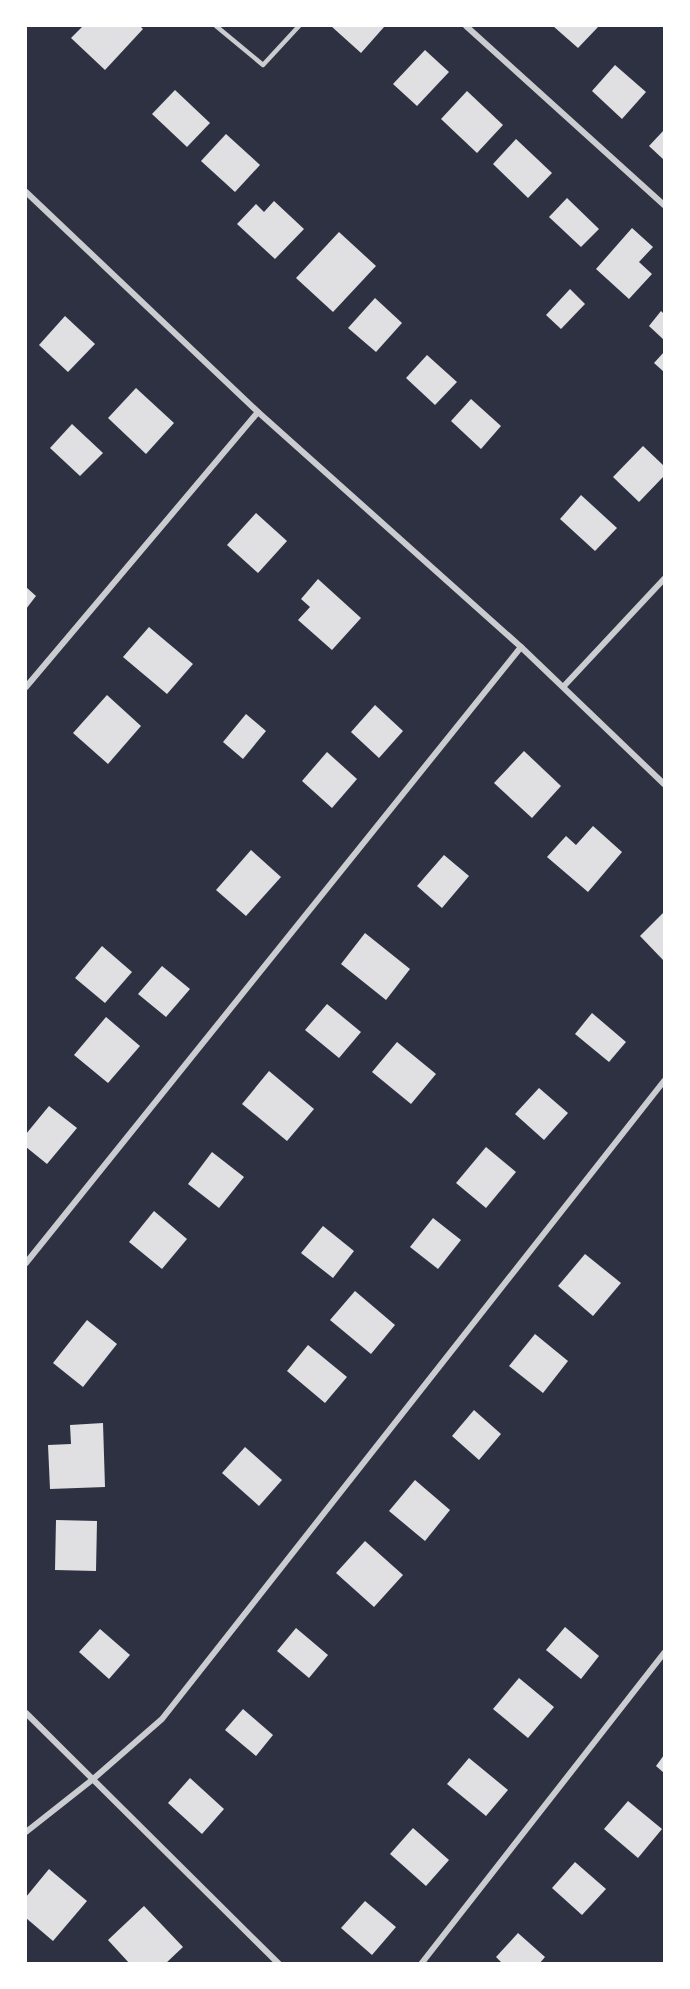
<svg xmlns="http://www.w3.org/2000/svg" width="690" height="1989" font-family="'Exo 2',sans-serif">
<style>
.building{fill:#e0e0e3}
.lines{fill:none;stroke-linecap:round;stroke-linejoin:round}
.service{stroke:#caccd0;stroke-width:4.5}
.minor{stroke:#caccd0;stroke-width:6}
</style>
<rect width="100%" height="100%" fill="#2d3142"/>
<g class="building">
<path d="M83 26H140L143 29 105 70 71 38Z"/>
<path d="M331 26H383L384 27 361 53Z"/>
<path d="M553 26H599L578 48Z"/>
<path d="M425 50 449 72 417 106 393 84Z"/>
<path d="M615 65 646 92 622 119 592 91Z"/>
<path d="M175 90 210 123 187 147 152 114Z"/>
<path d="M467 91 503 125 477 153 441 119Z"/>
<path d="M664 130V160L649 146Z"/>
<path d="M226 134 260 165 235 192 201 161Z"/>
<path d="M516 139 552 173 528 198 493 164Z"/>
<path d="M567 198 599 229 581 247 549 217Z"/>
<path d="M274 201 304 229 275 259 237 224 256 204 264 212Z"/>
<path d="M632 228 653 247 639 262 652 274 629 299 596 269Z"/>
<path d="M339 232 376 266 333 312 296 278Z"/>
<path d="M570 289 585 304 561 329 546 315Z"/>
<path d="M375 298 402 323 376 352 348 328Z"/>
<path d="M661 311 664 314V340L649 326Z"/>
<path d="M65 316 95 344 68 372 39 345Z"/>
<path d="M664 352V372L654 363Z"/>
<path d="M427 355 457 382 435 405 406 378Z"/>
<path d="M136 388 174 423 146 454 108 418Z"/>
<path d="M471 399 501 426 481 449 451 421Z"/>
<path d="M72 424 103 453 80 476 50 448Z"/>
<path d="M643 446 664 466V476L639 502 613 477Z"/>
<path d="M581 495 617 528 595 551 560 519Z"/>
<path d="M256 513 287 541 258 573 227 545Z"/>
<path d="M318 579 361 618 332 650 298 620 310 607 301 599Z"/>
<path d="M26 587 36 596 26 609Z"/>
<path d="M149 627 193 664 167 694 123 657Z"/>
<path d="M107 695 141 726 108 764 73 733Z"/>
<path d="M375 705 403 731 379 758 351 732Z"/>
<path d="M246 714 266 731 243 759 223 742Z"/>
<path d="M524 751 561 786 532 818 494 783Z"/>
<path d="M327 752 357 779 332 808 302 781Z"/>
<path d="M593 826 622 852 588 892 547 857 566 836 576 845Z"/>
<path d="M251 850 281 877 246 916 216 890Z"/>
<path d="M444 855 469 876 442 908 417 886Z"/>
<path d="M664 912V961L640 936Z"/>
<path d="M365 933 410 969 386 1000 341 964Z"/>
<path d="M102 946 132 972 105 1003 75 978Z"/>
<path d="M162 966 190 989 166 1017 138 994Z"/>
<path d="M327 1004 361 1032 339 1058 305 1030Z"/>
<path d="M592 1013 626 1042 609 1062 575 1034Z"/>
<path d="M106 1017 140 1046 108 1083 74 1055Z"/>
<path d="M397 1042 436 1074 411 1104 372 1072Z"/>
<path d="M269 1071 314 1109 287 1141 242 1104Z"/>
<path d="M539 1088 568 1113 544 1140 515 1114Z"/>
<path d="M49 1106 77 1128 47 1164 26 1147V1134Z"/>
<path d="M486 1147 516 1172 486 1208 456 1183Z"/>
<path d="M212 1152 244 1177 219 1208 188 1184Z"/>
<path d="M154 1211 187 1239 162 1269 129 1242Z"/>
<path d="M433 1218 461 1240 438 1269 410 1247Z"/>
<path d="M323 1226 354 1251 333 1278 301 1253Z"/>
<path d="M585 1254 621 1283 593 1316 558 1286Z"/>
<path d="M355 1291 395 1325 371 1354 330 1320Z"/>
<path d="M87 1320 117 1344 83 1387 53 1363Z"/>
<path d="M535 1334 568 1361 543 1393 509 1366Z"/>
<path d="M308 1345 347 1377 325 1403 287 1371Z"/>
<path d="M474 1410 501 1434 479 1460 452 1436Z"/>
<path d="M103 1423 105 1487 50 1489 48 1445 71 1444 70 1425Z"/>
<path d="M245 1447 282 1480 259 1506 222 1473Z"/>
<path d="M415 1480 450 1510 425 1541 389 1511Z"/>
<path d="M56 1520 97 1521 96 1571 55 1570Z"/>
<path d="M365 1541 403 1575 374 1607 336 1573Z"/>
<path d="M565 1627 599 1656 581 1679 546 1650Z"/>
<path d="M296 1628 328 1655 309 1678 277 1651Z"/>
<path d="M100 1629 130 1655 109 1679 79 1652Z"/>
<path d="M519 1678 554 1707 528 1738 493 1709Z"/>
<path d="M243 1709 273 1735 256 1756 225 1730Z"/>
<path d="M664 1755V1773L656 1766Z"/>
<path d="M469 1758 508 1790 486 1816 447 1784Z"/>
<path d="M190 1778 224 1809 202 1834 168 1803Z"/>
<path d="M628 1801 662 1829 638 1858 604 1829Z"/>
<path d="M413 1828 449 1860 426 1886 390 1854Z"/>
<path d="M575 1862 606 1889 582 1915 552 1888Z"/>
<path d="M49 1869 87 1901 53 1941 26 1918V1897Z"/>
<path d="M365 1901 396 1927 372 1955 341 1928Z"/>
<path d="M144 1906 183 1947 165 1964H130L108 1940Z"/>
<path d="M518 1933 545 1957 539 1964H503L496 1957Z"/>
</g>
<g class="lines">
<path class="service" d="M216 26 263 65 299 26"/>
<g class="minor">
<path d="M466 26 664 205"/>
<path d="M26 192 258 412 521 647 664 784"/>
<path d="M564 686 664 579"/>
<path d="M26 687 258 412"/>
<path d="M26 1263 521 647"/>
<path d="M26 1713 279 1964"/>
<path d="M26 1832 92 1780 162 1719 664 1081"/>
<path d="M421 1964 664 1653"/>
</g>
</g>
<rect width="690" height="1989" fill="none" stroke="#ffffff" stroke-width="54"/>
</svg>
